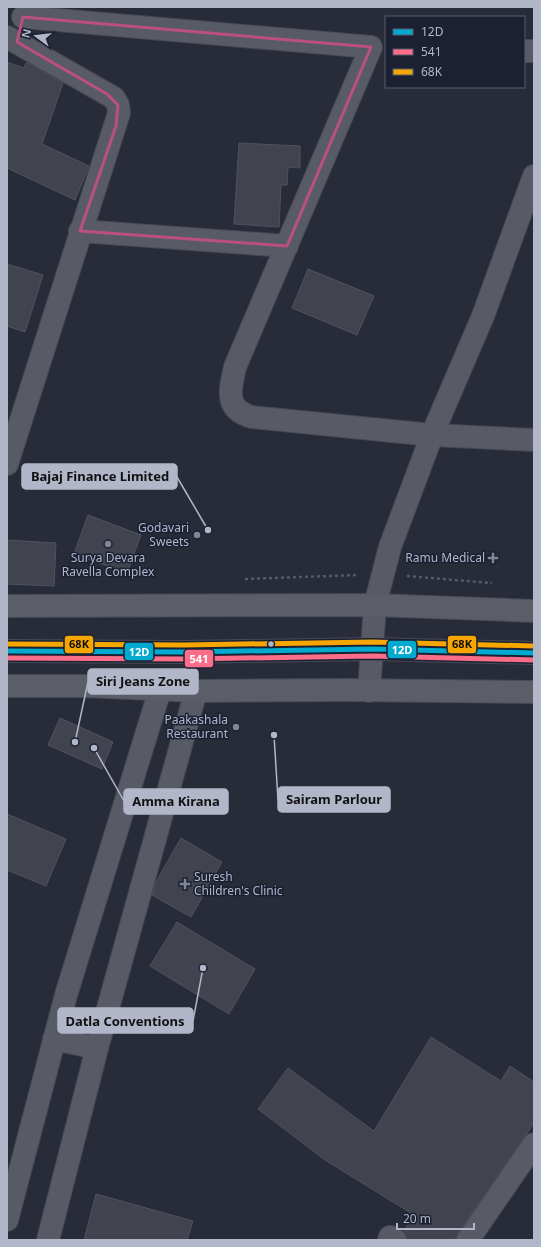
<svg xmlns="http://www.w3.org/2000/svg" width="541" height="1247" font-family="'Noto Sans',sans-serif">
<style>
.building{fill:#41444e;stroke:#50535f}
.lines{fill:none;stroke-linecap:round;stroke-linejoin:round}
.minor-casing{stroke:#454851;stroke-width:24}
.tertiary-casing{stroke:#454851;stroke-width:24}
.primary-casing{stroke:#454954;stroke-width:24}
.path{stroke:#565a63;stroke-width:2.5;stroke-dasharray:3 3;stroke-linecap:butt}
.minor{stroke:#585b65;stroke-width:22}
.tertiary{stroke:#585b65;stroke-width:22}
.primary{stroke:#5b5d67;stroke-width:22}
.bus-1-casing{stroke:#1b2033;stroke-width:8}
.bus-2-casing{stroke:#1b2033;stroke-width:8}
.bus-3-casing{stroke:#1b2033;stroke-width:8}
.bus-1{stroke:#00a9ce;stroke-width:5}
.bus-2{stroke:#fb6d88;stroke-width:5}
.bus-3{stroke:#f7a600;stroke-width:5}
.marked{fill:none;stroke:#bc4f82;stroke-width:3;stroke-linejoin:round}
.poi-dot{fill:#818696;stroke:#1b2033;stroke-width:1.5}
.bus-dot{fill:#b1b6c9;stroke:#1b2033;stroke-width:1.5}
.labels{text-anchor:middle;stroke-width:3;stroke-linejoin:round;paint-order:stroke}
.poi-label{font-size:12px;fill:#b1b6c9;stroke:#1b2033;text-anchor:end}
.leader{fill:none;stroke:#b1b6c9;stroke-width:1.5}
.callout-dot{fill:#b1b6c9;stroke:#1b2033;stroke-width:1.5}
.callout{fill:#b1b6c9;stroke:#b1b6c9;stroke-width:1.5}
.callout-label{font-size:13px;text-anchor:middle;font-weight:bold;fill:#111}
.line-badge{stroke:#1b2033;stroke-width:1.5}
.badge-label{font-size:11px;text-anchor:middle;font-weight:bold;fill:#fff}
.pale-badge-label{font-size:11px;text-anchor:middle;font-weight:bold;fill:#111}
</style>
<rect width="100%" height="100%" fill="#282c38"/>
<g class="building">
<path d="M7 62 24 68 26 63 30 64 63 83 42 144 89 166 75 200 7 168Z"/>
<path d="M239 143 300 146V168L288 167 287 185H281L279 227 234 224Z"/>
<path d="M7 264 43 275 25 332 7 326Z"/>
<path d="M308 269 374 296 357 335 292 308Z"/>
<path d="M88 515 141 535 127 573 74 554Z"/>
<path d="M7 540 56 543 54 586 7 584Z"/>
<path d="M60 718 113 742 102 769 48 745Z"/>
<path d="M7 814 66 839 46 886 7 870Z"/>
<path d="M181 838 222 862 191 917 152 895 156 882Z"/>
<path d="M177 922 255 969 229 1014 150 966Z"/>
<path d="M431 1037 501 1081 510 1066 534 1082V1123L458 1233 456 1240H407L404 1231 414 1215 325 1160 258 1109 288 1068 374 1131Z"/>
<path d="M96 1194 193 1221 187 1240H84Z"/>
</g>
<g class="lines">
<defs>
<g id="minor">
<path d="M23 17 371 47 235 367C230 390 224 409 252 417L432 435 534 440"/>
<path d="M7 37 114 98 118 105 119 113 7 464"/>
<path d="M524 51H534"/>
<path d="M80 231 287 246"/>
<path d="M369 691 375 605 390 547 432 435 483 316 534 176"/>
<path d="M54 1039 97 1048"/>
<path d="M389 1240 390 1237 395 1240"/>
<path d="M468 1240 534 1144"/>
</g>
<g id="tertiary">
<path d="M7 1220 66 995 160 690"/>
<path d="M48 1240 97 1048 196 691"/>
</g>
<g id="primary">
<path d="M7 606 375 605 534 611"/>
<path d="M7 651 184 652 372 649 534 653"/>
<path d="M7 686H84L196 691 348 690 534 692"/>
</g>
</defs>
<use href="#minor" class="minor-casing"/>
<use href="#tertiary" class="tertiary-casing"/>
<use href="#primary" class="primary-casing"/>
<g class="path">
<path d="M407 576 492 583"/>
<path d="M245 579 358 575"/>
</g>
<use href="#minor" class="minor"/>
<use href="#tertiary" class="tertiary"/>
<use href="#primary" class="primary"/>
<defs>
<path id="bus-1" d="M7 651 184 652 372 649 534 653"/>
<path id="bus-2" d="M7 658 184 659 372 656 534 660"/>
<path id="bus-3" d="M7 644 184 645 372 642 534 646"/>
</defs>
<use href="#bus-1" class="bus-1-casing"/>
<use href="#bus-2" class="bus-2-casing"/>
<use href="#bus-3" class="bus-3-casing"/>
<use href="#bus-1" class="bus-1"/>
<use href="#bus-2" class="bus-2"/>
<use href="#bus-3" class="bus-3"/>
</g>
<path class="marked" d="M23 17 371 47 287 246 80 231 116 126 118 105 107 94 17 42Z"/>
<g class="poi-dot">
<circle cx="197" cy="535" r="4"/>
<circle cx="108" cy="544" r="4"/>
<path d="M491 552h4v4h4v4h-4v4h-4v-4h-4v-4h4z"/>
<circle cx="236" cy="727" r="4"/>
<path d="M183 878h4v4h4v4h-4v4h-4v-4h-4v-4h4z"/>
</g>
<circle class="bus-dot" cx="271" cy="644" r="3.5"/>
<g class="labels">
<g class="poi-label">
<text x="189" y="532">Godavari<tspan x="189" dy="14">Sweets</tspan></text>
<text x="108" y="562" text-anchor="middle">Surya Devara<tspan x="108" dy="14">Ravella Complex</tspan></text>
<text x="485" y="562">Ramu Medical</text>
<text x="228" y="724">Paakashala<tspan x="228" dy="14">Restaurant</tspan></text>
<text x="194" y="881" text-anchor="start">Suresh<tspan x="194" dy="14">Children's Clinic</tspan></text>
</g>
</g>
<path class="leader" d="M208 530L177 477M75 742L88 682M274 735L278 800M94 748L124 801M203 968L193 1021"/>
<g class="callout-dot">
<circle cx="208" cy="530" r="4"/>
<circle cx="75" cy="742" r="4"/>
<circle cx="274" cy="735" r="4"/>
<circle cx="94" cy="748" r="4"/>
<circle cx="203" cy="968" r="4"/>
</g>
<g class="callout">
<rect x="22" y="464" width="155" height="25" rx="4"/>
<rect x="88" y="669" width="110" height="25" rx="4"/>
<rect x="278" y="787" width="112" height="25" rx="4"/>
<rect x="124" y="789" width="104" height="25" rx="4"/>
<rect x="58" y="1008" width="135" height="25" rx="4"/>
</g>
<g class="callout-label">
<text x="100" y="481">Bajaj Finance Limited</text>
<text x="143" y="686">Siri Jeans Zone</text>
<text x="334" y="804">Sairam Parlour</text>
<text x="176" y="806">Amma Kirana</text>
<text x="125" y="1026">Datla Conventions</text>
</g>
<g class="line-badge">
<rect x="447" y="635" width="30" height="19" rx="4" fill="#f7a600"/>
<rect x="64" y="635" width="30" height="19" rx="4" fill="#f7a600"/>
<rect x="387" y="640" width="30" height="19" rx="4" fill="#00a9ce"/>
<rect x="124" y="642" width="30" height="19" rx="4" fill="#00a9ce"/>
<rect x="184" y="649" width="30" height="19" rx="4" fill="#fb6d88"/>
</g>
<g class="badge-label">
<text x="402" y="654">12D</text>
<text x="139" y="656">12D</text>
<text x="199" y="663">541</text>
</g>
<g class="pale-badge-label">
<text x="462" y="648">68K</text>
<text x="79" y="648">68K</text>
</g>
<rect width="541" height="1247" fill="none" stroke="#b1b6c9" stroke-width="16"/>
<rect x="385" y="16" width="140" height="72" fill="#1b2033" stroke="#575c6f"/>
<rect x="393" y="29" width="20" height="6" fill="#00a9ce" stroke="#575c6f"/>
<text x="421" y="36" font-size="12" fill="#b1b6c9">12D</text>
<rect x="393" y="49" width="20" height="6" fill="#fb6d88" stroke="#575c6f"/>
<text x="421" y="56" font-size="12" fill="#b1b6c9">541</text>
<rect x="393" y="69" width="20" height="6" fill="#f7a600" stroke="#575c6f"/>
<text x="421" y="76" font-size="12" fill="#b1b6c9">68K</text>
<g transform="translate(36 36) rotate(285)" stroke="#1b2033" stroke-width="3" paint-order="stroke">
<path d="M0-3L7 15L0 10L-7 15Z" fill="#b1b6c9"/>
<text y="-6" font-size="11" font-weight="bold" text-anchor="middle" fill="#b1b6c9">N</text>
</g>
<path d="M397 1223v6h77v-6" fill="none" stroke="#b1b6c9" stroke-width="2"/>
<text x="403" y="1223" font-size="12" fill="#b1b6c9" stroke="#1b2033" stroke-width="3" paint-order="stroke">20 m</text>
</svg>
